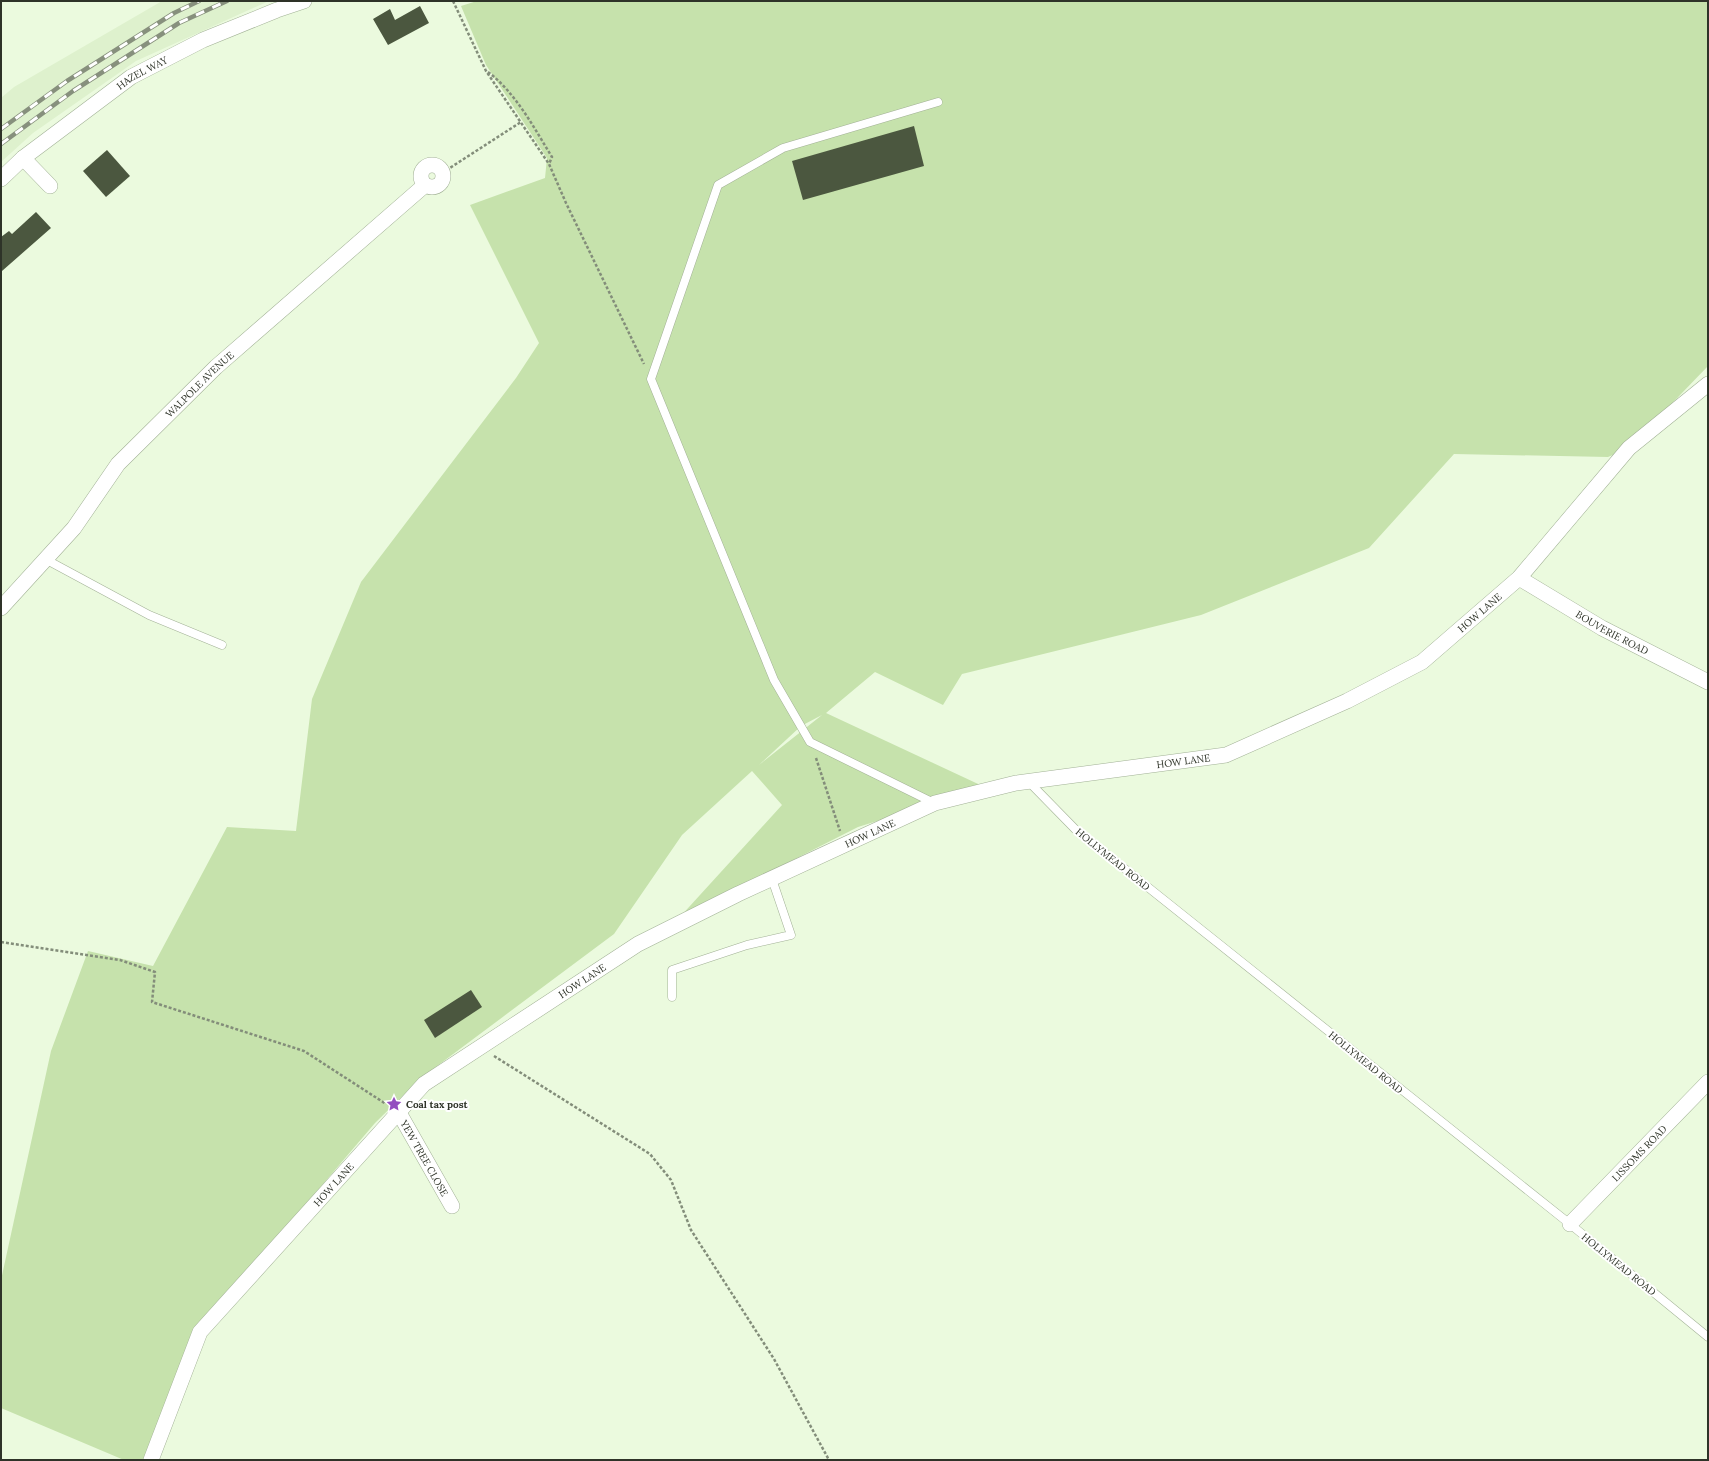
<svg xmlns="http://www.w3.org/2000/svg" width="1709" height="1461" font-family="Lora,serif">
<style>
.built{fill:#def1cd}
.green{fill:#c6e2ac;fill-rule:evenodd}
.building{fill:#4b573f}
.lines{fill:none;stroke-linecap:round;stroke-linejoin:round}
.service-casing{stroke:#a2b196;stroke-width:9}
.minor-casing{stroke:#a2b196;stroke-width:16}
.path{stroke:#838d7a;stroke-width:2.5;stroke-dasharray:3 2;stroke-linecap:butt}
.service{stroke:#fff;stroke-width:8}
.minor{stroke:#fff;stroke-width:15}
.rail-casing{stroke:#87907d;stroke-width:4.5}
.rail{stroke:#fff;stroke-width:3;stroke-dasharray:9;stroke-linecap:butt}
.labels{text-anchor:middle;stroke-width:4;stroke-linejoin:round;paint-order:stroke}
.street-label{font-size:10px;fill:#2e3328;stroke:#fff}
.poi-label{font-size:10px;font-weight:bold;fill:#2e3328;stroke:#fff;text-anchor:start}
</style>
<rect width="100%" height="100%" fill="#ebfade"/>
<path class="built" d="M162 1H269L136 61 33 133 1 162V98L14 87Z"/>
<path class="green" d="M477 1H1708V366L1629 448 1608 457 1454 454 1369 548 1201 615 962 674 943 705 875 672 826 713 991 790 935 803 858 827 679 918 782 805 752 771 682 835 614 934 421 1078 375 1123 197 1332 146 1460H124L1 1408V1280L51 1051 88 951 153 966 227 827 296 831 312 699 361 582 516 378 539 343 470 205 545 178 547 158 486 65 461 6ZM822 715 759 765 801 726Z"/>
<g class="building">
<path d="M420 6 429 23 388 45 373 19 390 9 395 20Z"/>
<path d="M914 126 924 166 803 200 792 161Z"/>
<path d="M107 150 130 176 106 197 83 171Z"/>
<path d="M36 212 51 228 2 271 1 237 9 231 12 234Z"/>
<path d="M471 990 482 1007 435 1038 424 1020Z"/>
</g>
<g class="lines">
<defs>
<g id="service">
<path d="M45 559 149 615 222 645"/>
<path d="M1028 781 1075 829 1570 1224 1708 1337"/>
<path d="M934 803 810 742 774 680 651 379 718 185 783 148 938 102"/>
<path d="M672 997V970L747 945 791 935 772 879"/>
</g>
<g id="minor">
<path d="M23 158 50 186"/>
<circle cx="432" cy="176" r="11"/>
<path id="s1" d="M1 179 23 158 131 77 203 40 277 10 304 1"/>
<path id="s2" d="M1519 578 1602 628 1708 682"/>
<path id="s3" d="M1 608 74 528 118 464 216 367 425 185"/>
<path id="s4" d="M398 1111 452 1206"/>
<path id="s5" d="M1570 1224 1708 1082"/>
<path id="s6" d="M151 1460 200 1332 424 1084 638 944 738 894 935 803 1016 783 1226 755 1347 701 1422 662 1519 578 1629 448 1708 384"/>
</g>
</defs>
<use href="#service" class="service-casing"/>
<use href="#minor" class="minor-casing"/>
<g class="path">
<path d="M453 1 486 71 549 164 566 203 644 364"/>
<path d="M488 72C516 93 534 128 552 157L549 164"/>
<path d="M442 173 521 122"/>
<path d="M816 758 840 831"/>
<path d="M1 942 120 960 155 972 152 1002 304 1051 386 1104"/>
<path d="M494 1056 650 1154 671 1180 691 1230 774 1359 829 1460"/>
</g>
<use href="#service" class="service"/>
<use href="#minor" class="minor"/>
<defs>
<g id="rail">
<path d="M1 129 67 81 174 13 199 1"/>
<path d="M1 144 73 91 179 23 227 1"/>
</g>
</defs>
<use href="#rail" class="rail-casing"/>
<use href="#rail" class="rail"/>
</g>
<defs>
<symbol id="sight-bare" viewBox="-9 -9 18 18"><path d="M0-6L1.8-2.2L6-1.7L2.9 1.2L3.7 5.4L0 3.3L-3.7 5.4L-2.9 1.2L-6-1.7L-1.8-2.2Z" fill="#934dc0" stroke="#fff" stroke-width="2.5" paint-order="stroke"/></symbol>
</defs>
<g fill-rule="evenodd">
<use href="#sight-bare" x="383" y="1093" width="22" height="22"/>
</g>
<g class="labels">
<g class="street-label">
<text dy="4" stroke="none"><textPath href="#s1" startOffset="177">HAZEL WAY</textPath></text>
<text dy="4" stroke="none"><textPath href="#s3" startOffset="300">WALPOLE AVENUE</textPath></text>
<text dy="4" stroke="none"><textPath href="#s6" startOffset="1644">HOW LANE</textPath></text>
<text dy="4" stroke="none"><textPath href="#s2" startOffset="108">BOUVERIE ROAD</textPath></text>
<text dy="4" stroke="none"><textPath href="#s6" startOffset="1308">HOW LANE</textPath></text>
<text dy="4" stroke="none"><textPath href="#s6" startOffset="984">HOW LANE</textPath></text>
<text transform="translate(1113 859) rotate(39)" y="4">HOLLYMEAD ROAD</text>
<text dy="4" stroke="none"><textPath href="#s6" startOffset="660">HOW LANE</textPath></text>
<text transform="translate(1366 1062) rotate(39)" y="4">HOLLYMEAD ROAD</text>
<text dy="4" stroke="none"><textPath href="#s5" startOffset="99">LISSOMS ROAD</textPath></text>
<text dy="4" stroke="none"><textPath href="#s4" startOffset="54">YEW TREE CLOSE</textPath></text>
<text dy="4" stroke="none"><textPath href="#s6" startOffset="336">HOW LANE</textPath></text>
<text transform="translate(1619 1264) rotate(39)" y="4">HOLLYMEAD ROAD</text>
</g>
<g class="poi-label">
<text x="406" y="1108">Coal tax post</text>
</g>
</g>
<rect width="1709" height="1461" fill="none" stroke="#2e3328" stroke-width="4"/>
</svg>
